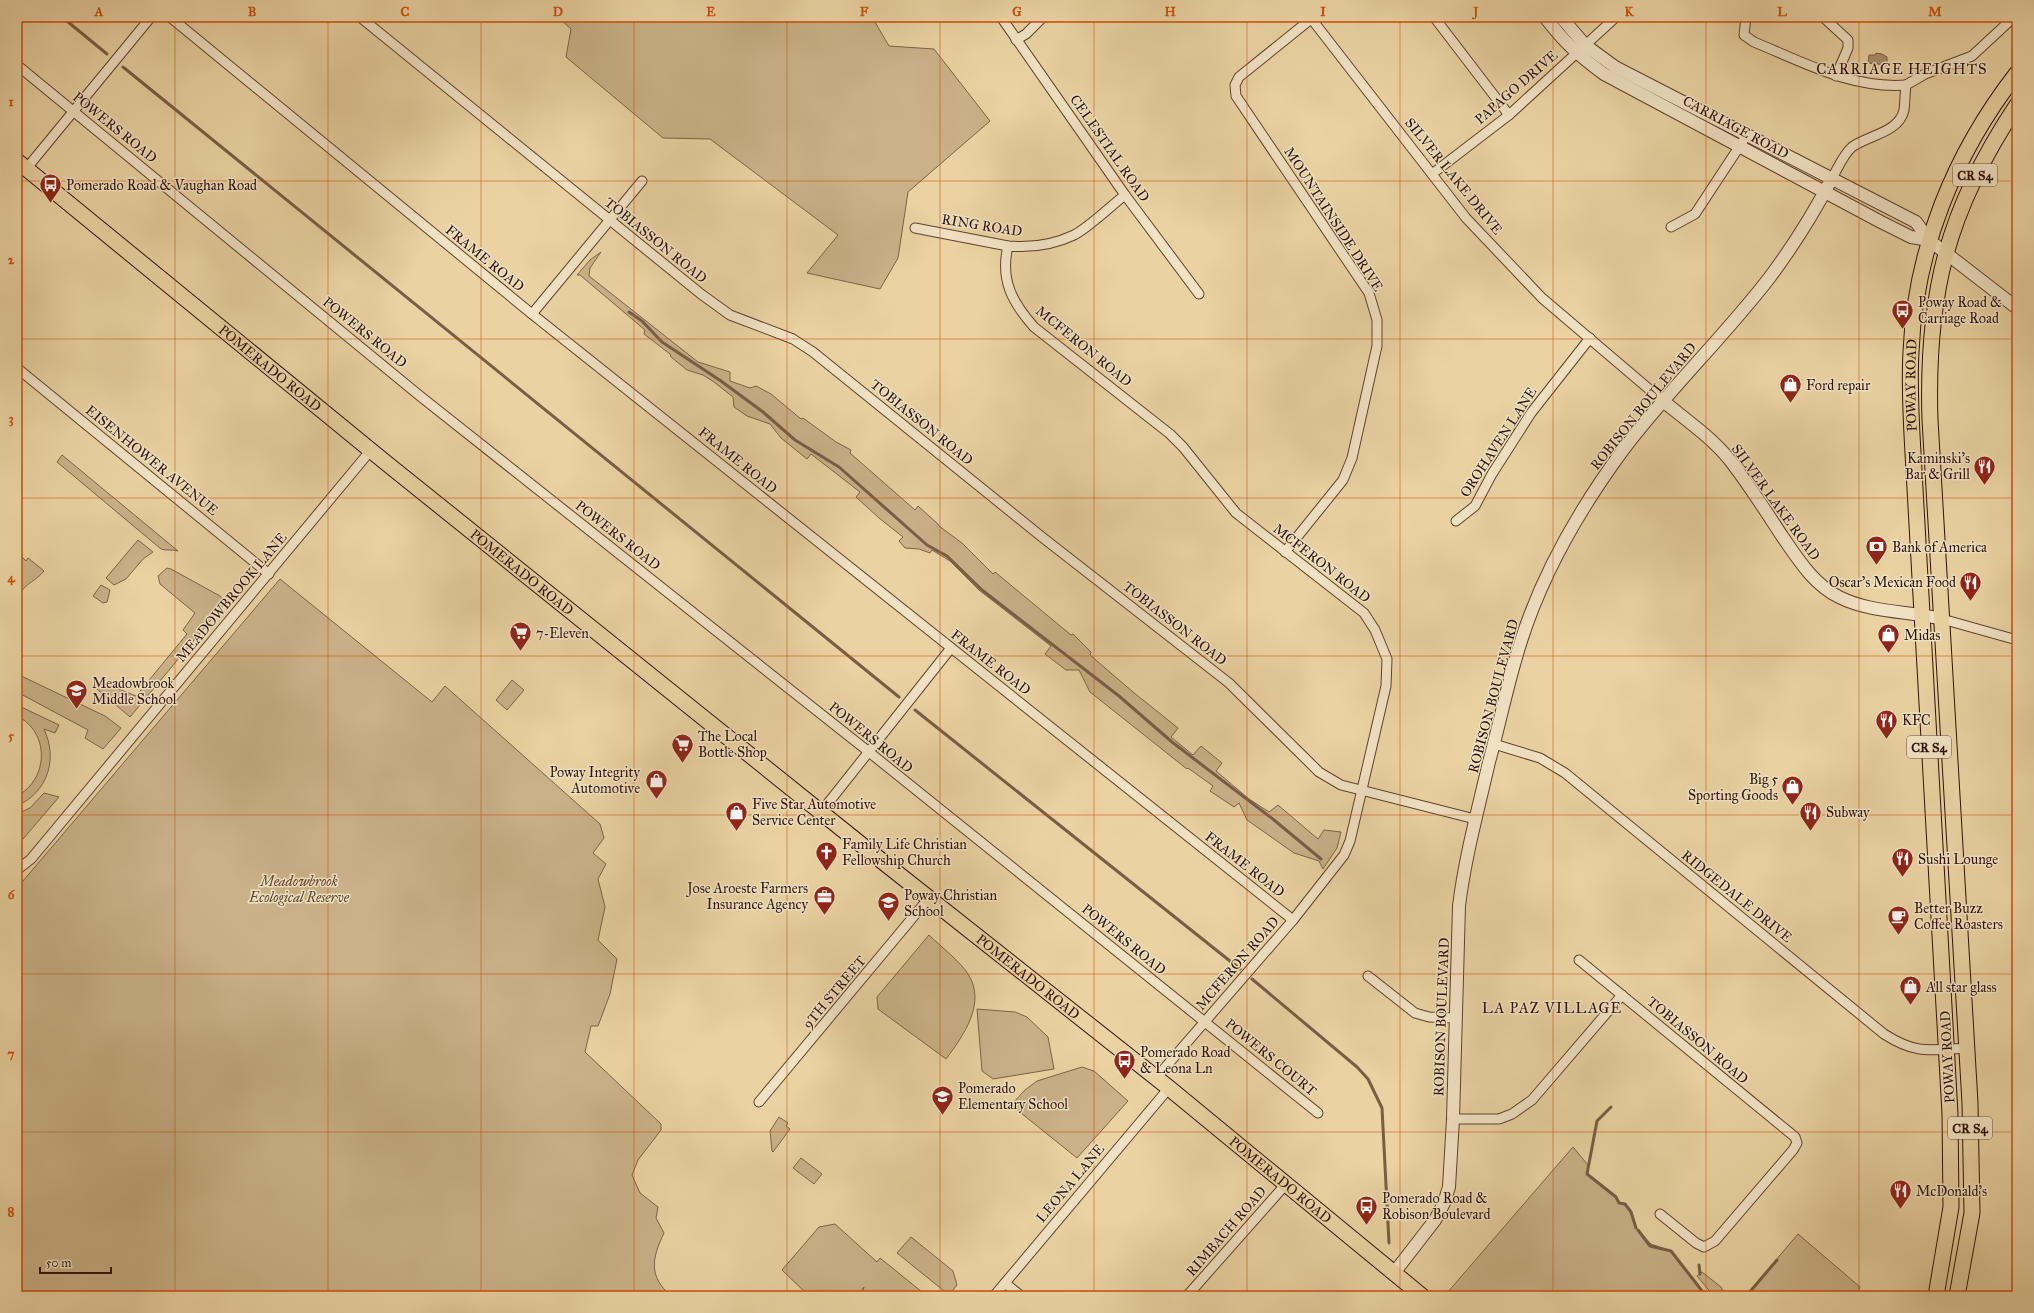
<svg xmlns="http://www.w3.org/2000/svg" width="2034" height="1313" font-family="'IM FELL Great Primer',serif">
<style>
.green{fill:#cab188;stroke:#7c6248}
.water{fill:#aa916e;stroke:#795e45}
.lines{fill:none;stroke-linecap:round;stroke-linejoin:round}
.stream{stroke:#795e45;stroke-width:3}
.minor-casing{stroke:#5e422e;stroke-width:11}
.tertiary-casing{stroke:#5e422e;stroke-width:14}
.primary-casing{stroke:#2f1208;stroke-width:17}
.minor{stroke:#f1e2c3;stroke-width:9}
.tertiary{stroke:#f1e2c3;stroke-width:12}
.primary{stroke:#ead2a2;stroke-width:15}
.grid{fill:none;stroke:#cc4e0b;stroke-width:1;stroke-opacity:0.55}
.labels{text-anchor:middle;stroke-width:3;stroke-linejoin:round;paint-order:stroke}
.shield{fill:#f1e2c3;stroke:#695040;stroke-width:1}
.shield-label{font-size:13px;font-weight:bold;fill:#2f1208}
.street-label{font-size:14px;fill:#2f1208;stroke:#f1e2c3}
.poi-label{font-size:14px;fill:#2f1208;stroke:#f1e2c3;text-anchor:start}
.park-label{font-size:14px;font-style:italic;fill:#5e422e;stroke:#f1e2c3}
.neighbourhood-label{font-size:15px;letter-spacing:1px;fill:#2f1208;stroke:#f1e2c3}
.neatline{fill:none;stroke:#cc4e0b;stroke-width:1.5}
.grid-label{font-size:13px;text-anchor:middle;font-weight:bold;fill:#cc4e0b}
</style>
<rect width="100%" height="100%" fill="#ead2a2"/>
<filter id="stains"><feTurbulence type="fractalNoise" baseFrequency=".005" numOctaves="4"/><feColorMatrix values="0 0 0 0 .2 0 0 0 0 .09 0 0 0 0 .02 0 0 0 .5 -.17"/></filter>
<radialGradient id="worn" r=".72"><stop offset=".6" stop-color="#630" stop-opacity="0"/><stop offset="1" stop-color="#630" stop-opacity=".3"/></radialGradient>
<g class="green">
<path d="M558 17H872L889 46 934 49 990 121 908 192 898 258 880 289 807 273 838 235 710 139 663 138 566 57 571 29Z"/>
<path d="M601 252 590 268 589 276 698 362 730 372V381L750 388 756 386 771 394 801 419 803 418 836 442 851 450 850 453 915 510 918 506 938 524 939 526 962 543 993 574 995 572 1071 635 1073 634 1091 652 1090 655 1133 692 1178 728 1171 737 1193 755 1201 746 1222 763 1216 771 1249 799 1269 812 1278 805 1318 839 1324 830 1341 832 1337 848 1323 869 1319 861 1294 853 1247 820 1239 803 1234 807 1210 791 1213 786 1188 768 1187 769 1090 692 1079 670H1066L1045 654 1051 646 979 590 950 561 932 550 930 553 919 549 905 548 899 541 903 537 879 518 856 497 860 492 811 454 807 459 781 438 770 424 747 416 734 407 733 397 714 382 703 375 687 370 671 357 670 354 644 334 645 330 580 275H577L590 260Z"/>
<path d="M62 455 178 551C173 549 165 551 161 549L57 462Z"/>
<path d="M138 540 153 552 143 559 126 579 114 585 106 578Z"/>
<path d="M21 556 26 561 28 558 44 571C32 585 21 583 17 604V560Z"/>
<path d="M167 568 171 569 220 596 225 603 130 717 97 689 96 685 101 682 136 696 187 634 183 630 195 613 160 584 158 576Z"/>
<path d="M280 579 432 702 445 686 600 824 604 838 593 853 606 864 598 879 605 907 598 940 617 959 610 994 598 1026H591L585 1052 661 1124V1130L638 1160 632 1175 640 1193 658 1207 656 1218 664 1233C652 1258 648 1276 671 1296H17V888Z"/>
<path d="M101 585 110 590 107 602 103 603 93 596Z"/>
<path d="M17 674 105 716 121 728 103 749 85 738 88 730 17 692Z"/>
<path d="M512 680 524 690 507 710 496 700Z"/>
<path d="M17 705 59 725 55 733 44 729C58 759 48 792 17 806V796C49 779 50 732 17 716Z"/>
<path d="M44 793 59 797 17 846V814L30 808Z"/>
<path d="M929 935C939 945 961 962 968 974 987 1003 963 1036 946 1059L878 1009 877 997Z"/>
<path d="M977 1009 1015 1012 1027 1017 1048 1037 1054 1069 993 1079 982 1071Z"/>
<path d="M1082 1067 1094 1071 1128 1101 1077 1158 1011 1105 1025 1090 1037 1081Z"/>
<path d="M779 1117 788 1123 786 1126 790 1129 773 1152 772 1151 770 1131Z"/>
<path d="M1573 1147 1588 1165 1587 1174 1616 1197 1619 1202 1625 1204 1631 1212 1636 1228 1651 1244 1671 1251 1706 1296H1450L1447 1293Z"/>
<path d="M801 1158 822 1174 814 1184 793 1168Z"/>
<path d="M835 1224 877 1262 880 1258 927 1296H862L864 1287 856 1296H809L782 1270 819 1227Z"/>
<path d="M1798 1234 1860 1287 1856 1296H1738L1748 1293Z"/>
<path d="M911 1237 953 1271 957 1285 949 1295 897 1253Z"/>
<path d="M1702 1272 1721 1287 1724 1293V1296L1713 1295 1697 1276Z"/>
</g>
<path class="water" d="M1876 53 1882 54 1887 57V65L1868 63 1869 55H1875Z"/>
<g class="lines">
<g class="stream">
<path d="M62 17 107 54"/>
<path d="M123 67 899 697"/>
<path d="M629 312 642 321 662 342 721 381 763 412 795 440 839 467 927 545 947 556 982 590 1119 696 1172 742 1274 820 1321 859"/>
<path d="M915 710 1240 969"/>
<path d="M1252 979 1357 1067 1368 1079 1382 1108 1389 1243"/>
<path d="M1611 1107 1597 1121 1587 1174 1616 1197 1619 1203 1625 1204 1631 1212 1636 1228"/>
<path d="M1638 1230 1650 1246 1671 1251 1706 1296"/>
<path d="M1699 1265 1700 1274"/>
<path d="M1724 1293 1739 1296"/>
<path d="M1742 1296 1748 1294 1777 1260"/>
</g>
<defs>
<g id="minor">
<path d="M170 17 532 314 1293 920"/>
<path d="M360 17 701 294 730 315 793 339 813 352 1042 537 1229 683 1319 772 1341 785 1475 819"/>
<path d="M1001 17 1125 195 1199 294"/>
<path d="M1310 17 1466 218 1542 298 1663 401"/>
<path d="M1434 17 1509 115"/>
<path d="M1746 17 1744 35 1754 42C1803 62 1851 89 1906 85"/>
<path d="M1823 17 1848 40V48L1836 76"/>
<path d="M1016 40 1026 34 1043 17"/>
<path d="M17 65 420 396 869 752 1318 1113"/>
<path d="M26 169 151 17"/>
<path d="M1432 174 1509 115 1616 17"/>
<path d="M1832 178C1838 168 1843 155 1852 147 1868 135 1899 133 1904 110 1905 102 1905 93 1906 85L1925 74 1972 56 2014 17"/>
<path d="M1671 227 1695 214 1743 141"/>
<path d="M915 228 1008 246C1030 248 1053 245 1074 235 1088 228 1112 205 1125 195"/>
<path d="M1008 246C1000 280 1012 302 1034 327L1170 434 1183 447 1236 513 1364 613 1375 630 1387 659 1386 686 1350 841 1344 855 1293 920 1156 1078"/>
<path d="M532 314 642 181"/>
<path d="M17 368 269 574"/>
<path d="M1456 521 1475 506 1492 474 1531 413 1590 338"/>
<path d="M1285 552 1343 480 1352 458 1377 346V320L1369 293 1236 96 1235 85 1239 77 1311 19"/>
<path d="M1942 619 2017 640"/>
<path d="M1494 744 1540 758 1565 773 1884 1034C1917 1055 1930 1050 1967 1048"/>
<path d="M821 812 951 648"/>
<path d="M17 870 31 859 371 450"/>
<path d="M1579 960 1795 1137 1797 1143 1793 1150 1715 1241 1704 1247 1696 1243 1660 1214"/>
<path d="M1368 976 1415 1013 1429 1017 1456 1018"/>
<path d="M759 1102 929 898"/>
<path d="M1453 1119H1499L1512 1114 1532 1100 1622 995"/>
<path d="M1005 1283 1021 1296"/>
<path d="M994 1296 1169 1088"/>
<path d="M1187 1296 1286 1184"/>
</g>
<g id="tertiary">
<path d="M1545 17C1564 42 1578 55 1604 74L1881 222 1911 237 1929 240"/>
<path d="M1561 17 1585 45 1615 67 1916 222 1929 240 2017 308"/>
<path d="M1663 401C1685 419 1711 437 1729 459 1748 483 1765 510 1782 536 1798 559 1813 584 1839 597 1871 613 1909 611 1942 619"/>
<path d="M1394 1273 1435 1220 1444 1203 1449 1187 1453 1119 1459 906C1465 857 1478 810 1489 762 1500 722 1508 681 1521 641 1543 572 1581 507 1623 450 1669 389 1724 337 1770 277 1793 246 1814 213 1832 178"/>
</g>
<g id="primary">
<path id="s1" d="M17 161 385 462 868 850 1169 1088 1422 1296"/>
<path id="s2" d="M1936 1296 1951 1207 1950 1114 1913 453C1911 419 1909 386 1911 352 1915 250 1954 154 2017 73"/>
<path d="M1957 1296 1972 1213 1970 1103 1930 420C1926 294 1947 210 2017 105"/>
</g>
</defs>
<use href="#minor" class="minor-casing"/>
<use href="#tertiary" class="tertiary-casing"/>
<use href="#primary" class="primary-casing"/>
<use href="#minor" class="minor"/>
<use href="#tertiary" class="tertiary"/>
<use href="#primary" class="primary"/>
</g>
<path class="grid" d="M175 17V1296M328 17V1296M481 17V1296M634 17V1296M787 17V1296M940 17V1296M1094 17V1296M1247 17V1296M1400 17V1296M1553 17V1296M1706 17V1296M1859 17V1296M17 181H2017M17 339H2017M17 498H2017M17 656H2017M17 815H2017M17 974H2017M17 1132H2017"/>
<defs>
<symbol id="bus-pin" viewBox="-11 -11 22 30"><path d="M0 17L-7.5 6A9.5 9.5 0 1 1 7.5 6Z" fill="#8f2418" stroke="#f1e2c3"/><path d="M-5-6H5V4H4V6H2V4H-2V6H-4V4H-5ZM-3.5-4V0h7V-4ZM-3.5 1.2v1.5H-2V1.2ZM2 1.2v1.5H3.5V1.2Z" fill="#fff"/></symbol>
<symbol id="shop-pin" viewBox="-11 -11 22 30"><path d="M0 17L-7.5 6A9.5 9.5 0 1 1 7.5 6Z" fill="#8f2418" stroke="#f1e2c3"/><path d="M-5-2.5h2.3a2.7 3.5 0 0 1 5.4 0H5L5.5 6h-11ZM-1.5-2.5h3a1.5 2.3 0 0 0-3 0Z" fill="#fff"/></symbol>
<symbol id="restaurant-pin" viewBox="-11 -11 22 30"><path d="M0 17L-7.5 6A9.5 9.5 0 1 1 7.5 6Z" fill="#8f2418" stroke="#f1e2c3"/><path d="M-5-6h1v4h1v-4h1v4h1v-4h1v5L-1.5 .5V6h-2V.5L-5-1ZM5-6V6H3V1.5H1.5Q1.5-4 5-6Z" fill="#fff"/></symbol>
<symbol id="bank-pin" viewBox="-11 -11 22 30"><path d="M0 17L-7.5 6A9.5 9.5 0 1 1 7.5 6Z" fill="#8f2418" stroke="#f1e2c3"/><path d="M-6-4H6V4H-6ZM0-2.3a2.3 2.3 0 1 0 0 4.6a2.3 2.3 0 1 0 0-4.6Z" fill="#fff"/></symbol>
<symbol id="supermarket-pin" viewBox="-11 -11 22 30"><path d="M0 17L-7.5 6A9.5 9.5 0 1 1 7.5 6Z" fill="#8f2418" stroke="#f1e2c3"/><path d="M-6-5.5h2.5l.6 2H6L4.5 2H-2.5L-4.4-4H-6ZM-1.5 3.2a1.3 1.3 0 1 0 .1 0ZM3 3.2a1.3 1.3 0 1 0 .1 0Z" fill="#fff"/></symbol>
<symbol id="school-pin" viewBox="-11 -11 22 30"><path d="M0 17L-7.5 6A9.5 9.5 0 1 1 7.5 6Z" fill="#8f2418" stroke="#f1e2c3"/><path d="M0-5L7-2L0 1L-7-2ZM-4 1L0 2.5L4 1V4Q0 6-4 4Z" fill="#fff"/></symbol>
<symbol id="church-pin" viewBox="-11 -11 22 30"><path d="M0 17L-7.5 6A9.5 9.5 0 1 1 7.5 6Z" fill="#8f2418" stroke="#f1e2c3"/><path d="M-1.2-6h2.4v3.5h3.3v2.4h-3.3V6h-2.4V-.1h-3.3v-2.4h3.3Z" fill="#fff"/></symbol>
<symbol id="office-pin" viewBox="-11 -11 22 30"><path d="M0 17L-7.5 6A9.5 9.5 0 1 1 7.5 6Z" fill="#8f2418" stroke="#f1e2c3"/><path d="M-6-3h4V-5.5h4V-3h4V5H-6ZM-1-4.5V-3h2v-1.5ZM-6 0V1H6V0Z" fill="#fff"/></symbol>
<symbol id="cafe-pin" viewBox="-11 -11 22 30"><path d="M0 17L-7.5 6A9.5 9.5 0 1 1 7.5 6Z" fill="#8f2418" stroke="#f1e2c3"/><path d="M-5.5-4.5H6V0H3Q3 3.5 0 3.5H-2.5Q-5.5 3.5-5.5 0ZM3-3.2v2h1.7v-2ZM-6 4.5H4V6H-6Z" fill="#fff"/></symbol>
</defs>
<g fill-rule="evenodd">
<use href="#bus-pin" x="38" y="172" width="25" height="34"/>
<use href="#bus-pin" x="1890" y="298" width="25" height="34"/>
<use href="#shop-pin" x="1778" y="372" width="25" height="34"/>
<use href="#restaurant-pin" x="1972" y="454" width="25" height="34"/>
<use href="#bank-pin" x="1864" y="534" width="25" height="34"/>
<use href="#restaurant-pin" x="1958" y="570" width="25" height="34"/>
<use href="#supermarket-pin" x="508" y="620" width="25" height="34"/>
<use href="#shop-pin" x="1876" y="622" width="25" height="34"/>
<use href="#school-pin" x="64" y="678" width="25" height="34"/>
<use href="#restaurant-pin" x="1874" y="708" width="25" height="34"/>
<use href="#supermarket-pin" x="670" y="732" width="25" height="34"/>
<use href="#shop-pin" x="644" y="768" width="25" height="34"/>
<use href="#shop-pin" x="1780" y="774" width="25" height="34"/>
<use href="#shop-pin" x="724" y="800" width="25" height="34"/>
<use href="#restaurant-pin" x="1798" y="800" width="25" height="34"/>
<use href="#church-pin" x="814" y="840" width="25" height="34"/>
<use href="#restaurant-pin" x="1890" y="846" width="25" height="34"/>
<use href="#office-pin" x="812" y="884" width="25" height="34"/>
<use href="#school-pin" x="876" y="890" width="25" height="34"/>
<use href="#cafe-pin" x="1886" y="904" width="25" height="34"/>
<use href="#shop-pin" x="1898" y="974" width="25" height="34"/>
<use href="#bus-pin" x="1112" y="1048" width="25" height="34"/>
<use href="#school-pin" x="930" y="1084" width="25" height="34"/>
<use href="#restaurant-pin" x="1888" y="1178" width="25" height="34"/>
<use href="#bus-pin" x="1354" y="1194" width="25" height="34"/>
</g>
<g class="labels">
<g class="shield">
<rect x="1953" y="164" width="44" height="22" rx="3"/>
<rect x="1907" y="736" width="44" height="22" rx="3"/>
<rect x="1948" y="1117" width="44" height="22" rx="3"/>
</g>
<g class="shield-label">
<text x="1975" y="180">CR S4</text>
<text x="1929" y="752">CR S4</text>
<text x="1970" y="1133">CR S4</text>
</g>
<g class="street-label">
<text transform="translate(1516 87) rotate(-41)" y="5">PAPAGO DRIVE</text>
<text transform="translate(115 127) rotate(39)" y="5">POWERS ROAD</text>
<text transform="translate(1736 127) rotate(28)" y="5">CARRIAGE ROAD</text>
<text transform="translate(1110 148) rotate(55)" y="5">CELESTIAL ROAD</text>
<text transform="translate(1454 176) rotate(51)" y="5">SILVER LAKE DRIVE</text>
<text transform="translate(1334 219) rotate(57)" y="5">MOUNTAINSIDE DRIVE</text>
<text transform="translate(982 225) rotate(9)" y="5">RING ROAD</text>
<text transform="translate(656 240) rotate(39)" y="5">TOBIASSON ROAD</text>
<text transform="translate(485 258) rotate(39)" y="5">FRAME ROAD</text>
<text transform="translate(365 332) rotate(39)" y="5">POWERS ROAD</text>
<text transform="translate(1084 346) rotate(39)" y="5">MCFERON ROAD</text>
<text dy="5" stroke="none"><textPath href="#s1" startOffset="327">POMERADO ROAD</textPath></text>
<text dy="5" stroke="none"><textPath href="#s2" startOffset="913">POWAY ROAD</textPath></text>
<text transform="translate(1643 406) rotate(-51)" y="5">ROBISON BOULEVARD</text>
<text transform="translate(922 422) rotate(39)" y="5">TOBIASSON ROAD</text>
<text transform="translate(1498 442) rotate(-57)" y="5">OROHAVEN LANE</text>
<text transform="translate(152 460) rotate(39)" y="5">EISENHOWER AVENUE</text>
<text transform="translate(738 460) rotate(39)" y="5">FRAME ROAD</text>
<text transform="translate(1776 502) rotate(54)" y="5">SILVER LAKE ROAD</text>
<text transform="translate(618 535) rotate(38)" y="5">POWERS ROAD</text>
<text transform="translate(1322 563) rotate(38)" y="5">MCFERON ROAD</text>
<text dy="5" stroke="none"><textPath href="#s1" startOffset="651">POMERADO ROAD</textPath></text>
<text transform="translate(231 597) rotate(-50)" y="5">MEADOWBROOK LANE</text>
<text transform="translate(1175 623) rotate(38)" y="5">TOBIASSON ROAD</text>
<text transform="translate(991 662) rotate(38)" y="5">FRAME ROAD</text>
<text transform="translate(1493 696) rotate(-75)" y="5">ROBISON BOULEVARD</text>
<text transform="translate(871 737) rotate(39)" y="5">POWERS ROAD</text>
<text transform="translate(1245 864) rotate(38)" y="5">FRAME ROAD</text>
<text transform="translate(1737 896) rotate(39)" y="5">RIDGEDALE DRIVE</text>
<text transform="translate(1124 939) rotate(39)" y="5">POWERS ROAD</text>
<text transform="translate(1237 963) rotate(-49)" y="5">MCFERON ROAD</text>
<text dy="5" stroke="none"><textPath href="#s1" startOffset="1299">POMERADO ROAD</textPath></text>
<text transform="translate(834 992) rotate(-50)" y="5">9TH STREET</text>
<text transform="translate(1441 1017) rotate(-88)" y="5">ROBISON BOULEVARD</text>
<text transform="translate(1698 1040) rotate(40)" y="5">TOBIASSON ROAD</text>
<text transform="translate(1271 1057) rotate(39)" y="5">POWERS COURT</text>
<text transform="translate(1947 1057) rotate(-93)" y="5">POWAY ROAD</text>
<text dy="5" stroke="none"><textPath href="#s1" startOffset="1623">POMERADO ROAD</textPath></text>
<text transform="translate(1070 1183) rotate(-50)" y="5">LEONA LANE</text>
<text transform="translate(1226 1231) rotate(-49)" y="5">RIMBACH ROAD</text>
</g>
<g class="poi-label">
<text x="66" y="190">Pomerado Road &amp; Vaughan Road</text>
<text x="1918" y="307">Poway Road &amp;<tspan x="1918" dy="16">Carriage Road</tspan></text>
<text x="1806" y="390">Ford repair</text>
<text x="1970" y="463" text-anchor="end">Kaminski's<tspan x="1970" dy="16">Bar &amp; Grill</tspan></text>
<text x="1892" y="552">Bank of America</text>
<text x="1956" y="587" text-anchor="end">Oscar's Mexican Food</text>
<text x="536" y="638">7-Eleven</text>
<text x="1904" y="640">Midas</text>
<text x="92" y="688">Meadowbrook<tspan x="92" dy="16">Middle School</tspan></text>
<text x="1902" y="725">KFC</text>
<text x="698" y="741">The Local<tspan x="698" dy="16">Bottle Shop</tspan></text>
<text x="640" y="777" text-anchor="end">Poway Integrity<tspan x="640" dy="16">Automotive</tspan></text>
<text x="1778" y="784" text-anchor="end">Big 5<tspan x="1778" dy="16">Sporting Goods</tspan></text>
<text x="752" y="809">Five Star Automotive<tspan x="752" dy="16">Service Center</tspan></text>
<text x="1826" y="817">Subway</text>
<text x="842" y="849">Family Life Christian<tspan x="842" dy="16">Fellowship Church</tspan></text>
<text x="1918" y="864">Sushi Lounge</text>
<text x="808" y="893" text-anchor="end">Jose Aroeste Farmers<tspan x="808" dy="16">Insurance Agency</tspan></text>
<text x="904" y="900">Poway Christian<tspan x="904" dy="16">School</tspan></text>
<text x="1914" y="913">Better Buzz<tspan x="1914" dy="16">Coffee Roasters</tspan></text>
<text x="1926" y="992">All star glass</text>
<text x="1140" y="1057">Pomerado Road<tspan x="1140" dy="16">&amp; Leona Ln</tspan></text>
<text x="958" y="1093">Pomerado<tspan x="958" dy="16">Elementary School</tspan></text>
<text x="1916" y="1196">McDonald's</text>
<text x="1382" y="1203">Pomerado Road &amp;<tspan x="1382" dy="16">Robison Boulevard</tspan></text>
</g>
<g class="park-label">
<text x="299" y="886">Meadowbrook<tspan x="299" dy="16">Ecological Reserve</tspan></text>
</g>
<g class="neighbourhood-label">
<text x="1902" y="74">CARRIAGE HEIGHTS</text>
<text x="1552" y="1013">LA PAZ VILLAGE</text>
</g>
</g>
<rect width="2034" height="1313" fill="none" stroke="#ead2a2" stroke-width="44"/>
<path d="M40 1267v6h71v-6" fill="none" stroke="#2f1208" stroke-width="2"/>
<text x="46" y="1267" font-size="12" fill="#2f1208" stroke="#f1e2c3" stroke-width="3" paint-order="stroke">50 m</text>
<rect x="22" y="22" width="1990" height="1269" class="neatline"/>
<g class="grid-label">
<text x="99" y="16">A</text>
<text x="252" y="16">B</text>
<text x="405" y="16">C</text>
<text x="558" y="16">D</text>
<text x="711" y="16">E</text>
<text x="864" y="16">F</text>
<text x="1017" y="16">G</text>
<text x="1170" y="16">H</text>
<text x="1323" y="16">I</text>
<text x="1476" y="16">J</text>
<text x="1629" y="16">K</text>
<text x="1782" y="16">L</text>
<text x="1935" y="16">M</text>
<text x="11" y="106">1</text>
<text x="11" y="264">2</text>
<text x="11" y="423">3</text>
<text x="11" y="582">4</text>
<text x="11" y="740">5</text>
<text x="11" y="899">6</text>
<text x="11" y="1058">7</text>
<text x="11" y="1216">8</text>
</g>
<rect width="100%" height="100%" filter="url(#stains)"/>
<rect width="100%" height="100%" fill="url(#worn)"/>
</svg>
